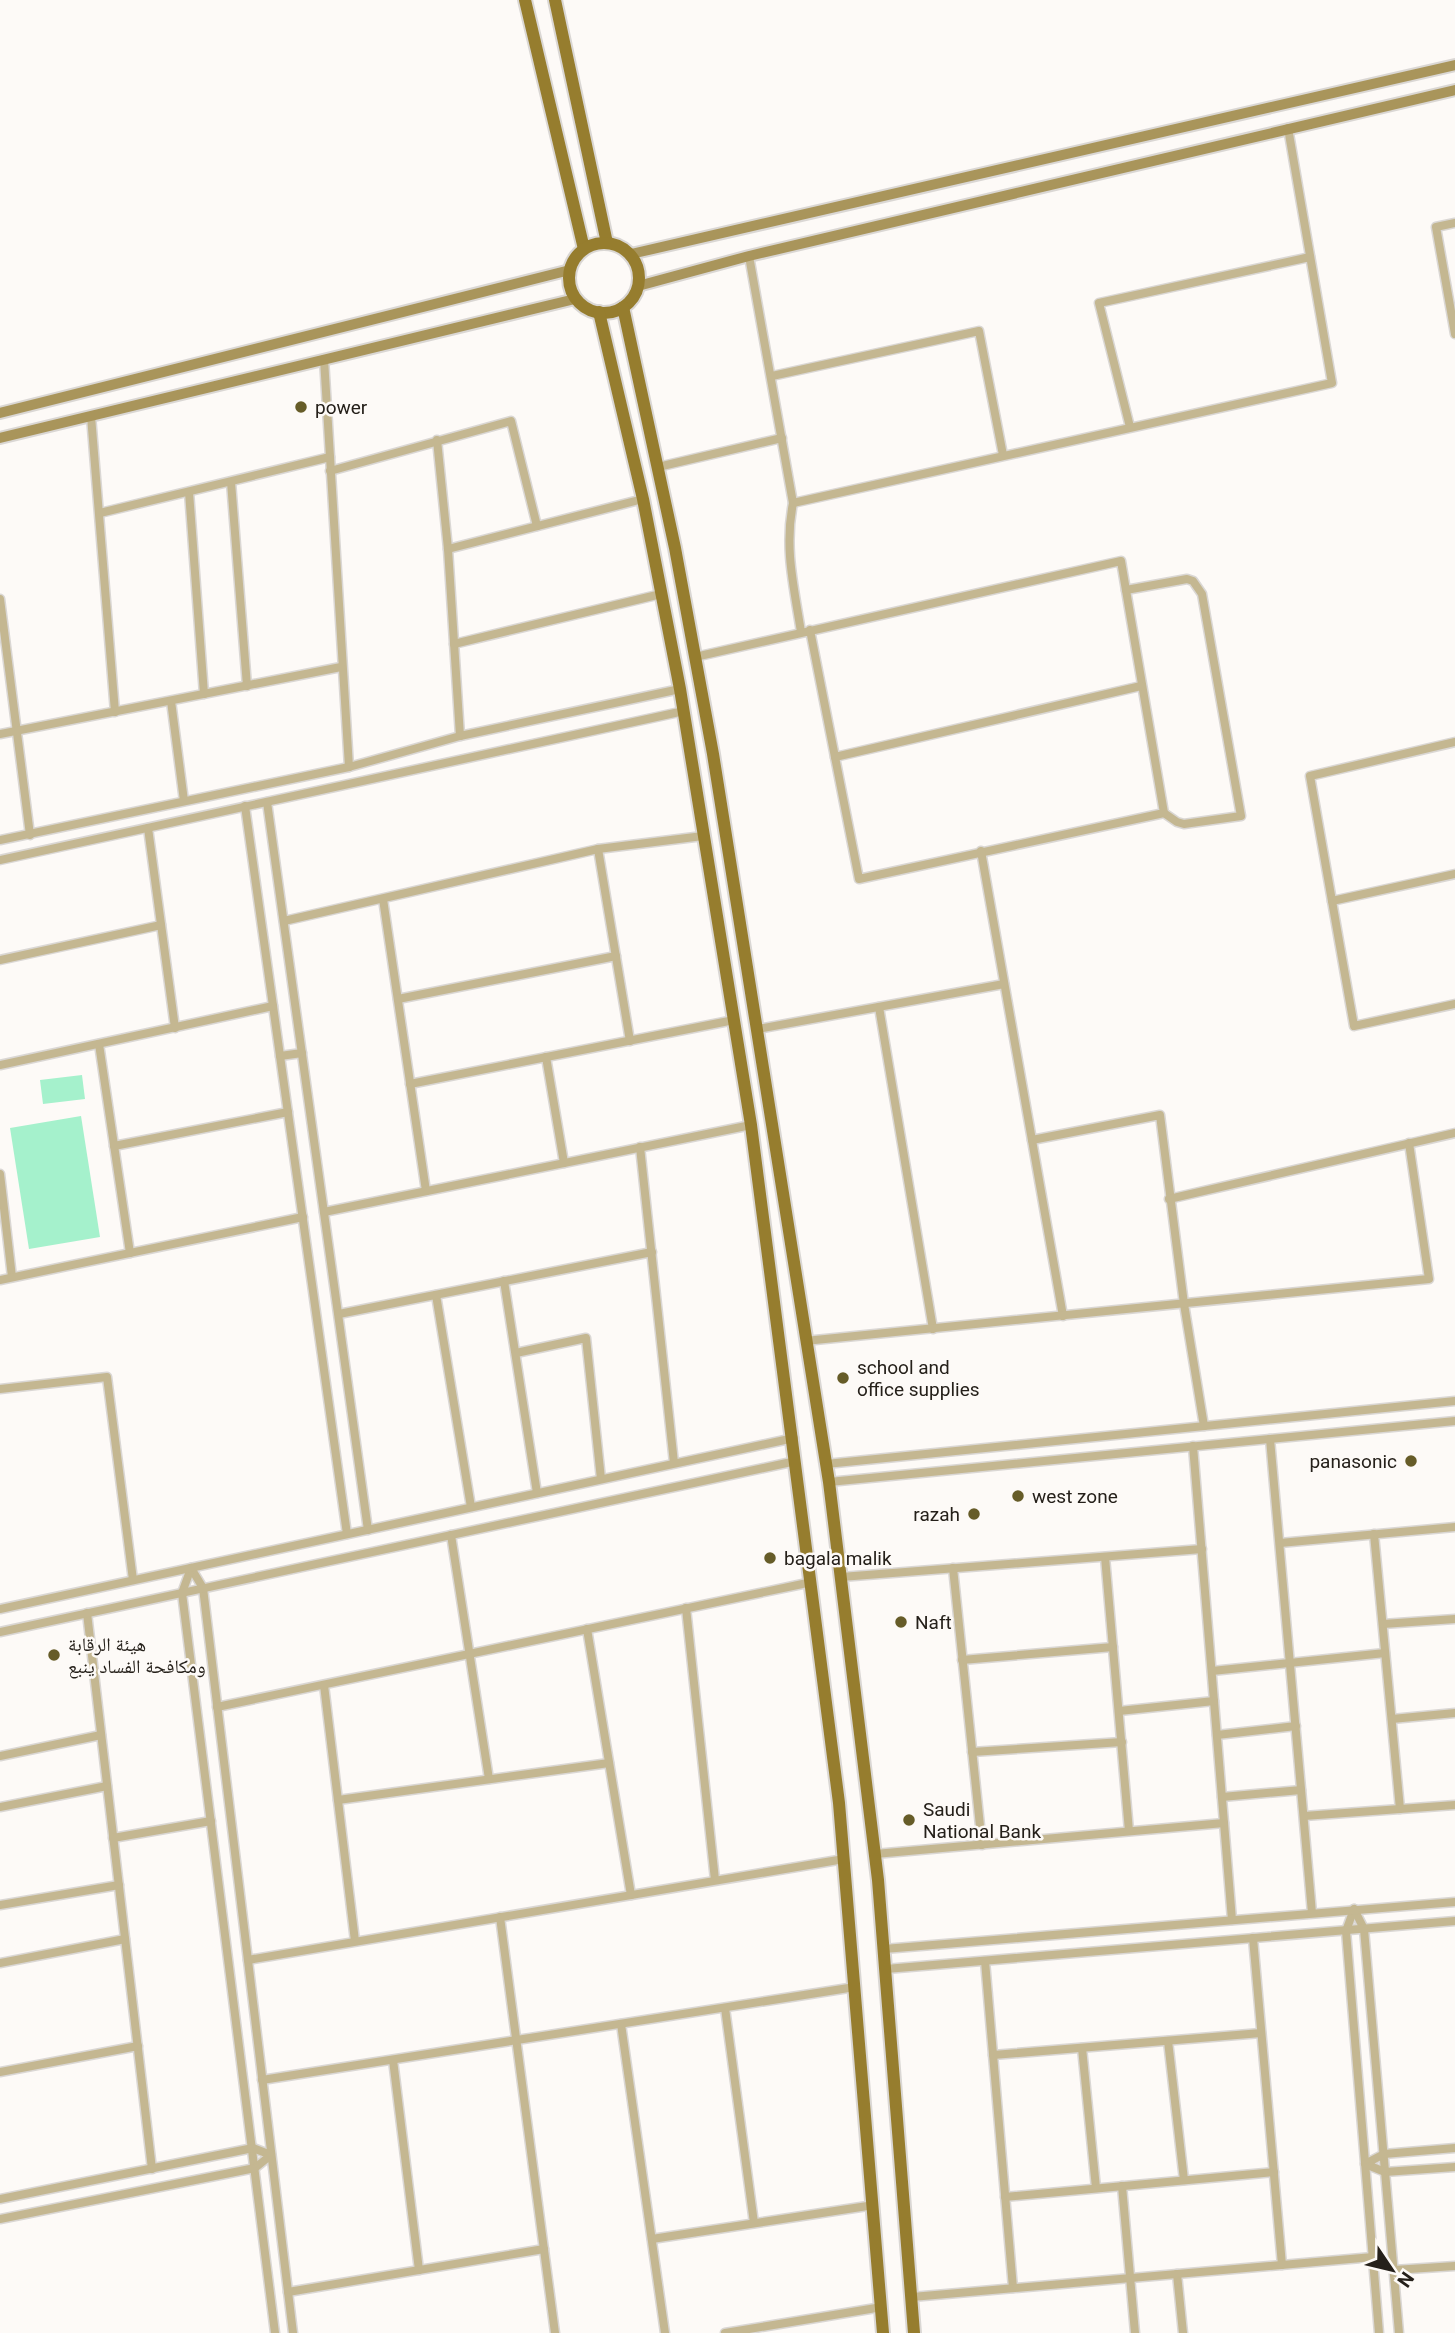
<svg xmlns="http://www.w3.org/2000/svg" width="1455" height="2333" font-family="Roboto,'Noto Naskh Arabic',sans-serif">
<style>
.green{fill:#a5f1cc}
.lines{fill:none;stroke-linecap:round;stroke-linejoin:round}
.minor-casing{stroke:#dad7d4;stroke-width:11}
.secondary-casing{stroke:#dad7d4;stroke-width:14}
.primary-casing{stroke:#dad7d4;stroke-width:16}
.minor{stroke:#c4b791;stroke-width:8}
.secondary{stroke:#a9955b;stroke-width:10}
.primary{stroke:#967d2e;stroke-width:12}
.poi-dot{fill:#665c28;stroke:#fdfaf7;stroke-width:2.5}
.labels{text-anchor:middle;stroke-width:5;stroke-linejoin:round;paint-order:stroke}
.poi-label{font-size:19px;fill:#25201a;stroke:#fdfaf7;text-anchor:start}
</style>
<rect width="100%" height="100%" fill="#fdfaf7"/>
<g class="green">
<path d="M82 1075 85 1099 43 1104 40 1080Z"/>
<path d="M81 1116 100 1237 29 1249 10 1128Z"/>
</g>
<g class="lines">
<defs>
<g id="minor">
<path d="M1455 223 1436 227 1455 334"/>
<path d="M749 256 793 503C784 548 794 587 801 632"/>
<path d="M324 359 349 767"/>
<path d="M772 376 979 331 1003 455"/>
<path d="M91 416 115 712"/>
<path d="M1130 427 1099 303 1310 257"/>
<path d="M437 440 448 549 460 736"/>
<path d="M658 467 782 438"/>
<path d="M330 471 511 421 537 526"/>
<path d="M231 482 247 686"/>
<path d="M189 492 204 694"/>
<path d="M793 503 1332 383 1288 128"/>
<path d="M100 513 330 457"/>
<path d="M448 549 643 499"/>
<path d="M1126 590 1187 579 1193 581 1202 594 1241 816 1184 824 1177 822 1164 813"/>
<path d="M0 599 30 835"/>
<path d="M454 644 661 594"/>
<path d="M695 657 1121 561 1164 813 859 879 810 630"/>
<path d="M171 701 184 801"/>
<path d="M0 734 341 667"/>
<path d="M1455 742 1310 776 1354 1026 1455 1004"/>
<path d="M835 757 1141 686"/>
<path d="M267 802 368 1530"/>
<path d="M245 806 347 1534"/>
<path d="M148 828 175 1028"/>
<path d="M0 840 349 767 460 736 680 689"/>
<path d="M598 849 630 1041"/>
<path d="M981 851 1063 1316"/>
<path d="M0 860 684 711"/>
<path d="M383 899 426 1191"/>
<path d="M1332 901 1455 874"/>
<path d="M284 921 598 849 703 836"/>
<path d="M0 960 161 925"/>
<path d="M398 999 616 956"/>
<path d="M879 1007 933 1329"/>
<path d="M758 1029 1004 984"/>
<path d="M99 1044 130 1253"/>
<path d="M280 1056 302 1053"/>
<path d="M546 1057 564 1163"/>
<path d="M0 1065 273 1006"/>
<path d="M410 1084 734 1020"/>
<path d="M1032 1140 1160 1115 1184 1304 1204 1426"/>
<path d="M114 1146 288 1112"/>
<path d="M640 1147 674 1463"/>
<path d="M0 1174 12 1277"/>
<path d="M1169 1199 1455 1133"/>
<path d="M324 1212 751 1125"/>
<path d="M0 1280 303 1217"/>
<path d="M504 1281 537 1493"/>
<path d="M436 1295 471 1507"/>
<path d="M339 1314 652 1252"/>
<path d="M805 1341 1429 1279 1409 1143"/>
<path d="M516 1353 586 1338 601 1479"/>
<path d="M0 1389 107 1377 133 1580"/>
<path d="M1270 1439 1312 1913"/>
<path d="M1193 1446 1232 1920"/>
<path d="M826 1464 1455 1401"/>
<path d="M829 1482 1455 1421"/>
<path d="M1374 1534 1400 1809"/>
<path d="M451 1535 489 1779"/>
<path d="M1280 1543 1455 1527"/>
<path d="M1105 1557 1129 1831"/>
<path d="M191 1568 203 1588 293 2333"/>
<path d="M191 1568 182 1593 275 2333"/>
<path d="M953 1568 982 1845"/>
<path d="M841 1577 1202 1549"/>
<path d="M686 1608 715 1880"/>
<path d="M0 1609 794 1438"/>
<path d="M87 1613 152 2169"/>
<path d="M1383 1624 1455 1619"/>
<path d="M587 1629 631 1895"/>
<path d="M0 1632 796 1461"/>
<path d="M962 1660 1113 1647"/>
<path d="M1212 1671 1385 1653"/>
<path d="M324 1685 355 1941"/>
<path d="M217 1707 812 1582"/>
<path d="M1119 1711 1214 1701"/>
<path d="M1392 1719 1455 1713"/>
<path d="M1217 1735 1296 1726"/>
<path d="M972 1752 1122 1742"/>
<path d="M0 1756 101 1735"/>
<path d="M1222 1797 1301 1790"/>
<path d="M338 1800 609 1763"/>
<path d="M0 1807 107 1786"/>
<path d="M1304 1816 1455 1805"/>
<path d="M113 1838 211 1821"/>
<path d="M875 1854 1224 1823"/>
<path d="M0 1905 119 1885"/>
<path d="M1354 1909 1364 1929 1399 2333"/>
<path d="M1354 1909 1346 1931 1379 2333"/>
<path d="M500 1917 555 2333"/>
<path d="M1253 1938 1282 2265"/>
<path d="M884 1949 1455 1902"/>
<path d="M248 1960 844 1859"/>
<path d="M985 1961 1013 2288"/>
<path d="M0 1963 125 1939"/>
<path d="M886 1969 1455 1921"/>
<path d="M725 2008 754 2223"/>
<path d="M621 2024 665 2333"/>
<path d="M1168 2041 1184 2180"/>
<path d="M1082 2048 1096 2188"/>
<path d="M993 2055 1261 2033"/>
<path d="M393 2060 419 2270"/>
<path d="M0 2072 138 2046"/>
<path d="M262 2080 855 1987"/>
<path d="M1455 2148 1384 2154 1365 2164 1385 2172 1455 2167"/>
<path d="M1122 2186 1135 2333"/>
<path d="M1005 2197 1274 2172"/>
<path d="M0 2199 253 2148 271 2155 255 2168 0 2219"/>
<path d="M652 2239 874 2205"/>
<path d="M1394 2270 1455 2266"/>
<path d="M1177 2274 1183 2333"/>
<path d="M288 2292 544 2249"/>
<path d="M912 2297 1373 2257"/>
<path d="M725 2333 882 2307"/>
</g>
<g id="secondary">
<path d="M631 254 1455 65"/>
<path d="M638 286 749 256 1455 90"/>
<path d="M0 413 570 270"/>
<path d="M0 438 575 299"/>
</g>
<g id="primary">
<path d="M525 0 584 249"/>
<path d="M555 0 607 243"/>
<circle cx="604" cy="278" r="35"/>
<path d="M623 307 675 548 713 754 829 1482 878 1880 914 2333"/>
<path d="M599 312 643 499 680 689 751 1125 839 1803 883 2333"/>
</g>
</defs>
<use href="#minor" class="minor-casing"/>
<use href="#secondary" class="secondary-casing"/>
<use href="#primary" class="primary-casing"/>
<use href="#minor" class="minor"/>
<use href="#secondary" class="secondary"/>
<use href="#primary" class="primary"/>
</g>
<g class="poi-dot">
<circle cx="301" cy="407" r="7"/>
<circle cx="843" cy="1378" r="7"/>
<circle cx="1411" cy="1461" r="7"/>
<circle cx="1018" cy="1496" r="7"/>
<circle cx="974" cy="1514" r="7"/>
<circle cx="770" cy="1558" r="7"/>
<circle cx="901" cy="1622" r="7"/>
<circle cx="54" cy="1655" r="7"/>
<circle cx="909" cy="1820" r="7"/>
</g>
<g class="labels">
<g class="poi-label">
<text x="315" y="414">power</text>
<text x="857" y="1374">school and<tspan x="857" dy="22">office supplies</tspan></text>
<text x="1397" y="1468" text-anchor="end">panasonic</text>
<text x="1032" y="1503">west zone</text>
<text x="960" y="1521" text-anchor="end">razah</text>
<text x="784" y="1565">bagala malik</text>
<text x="915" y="1629">Naft</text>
<text x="68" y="1651">هيئة الرقابة<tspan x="68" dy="22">ومكافحة الفساد ينبع</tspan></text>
<text x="923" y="1816">Saudi<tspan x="923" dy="22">National Bank</tspan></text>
</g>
</g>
<g transform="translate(1392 2270) rotate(125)" stroke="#fdfaf7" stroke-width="5" paint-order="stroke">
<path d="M0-5L12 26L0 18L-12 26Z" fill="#25201a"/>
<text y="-10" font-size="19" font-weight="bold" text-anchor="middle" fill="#25201a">N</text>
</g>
</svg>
